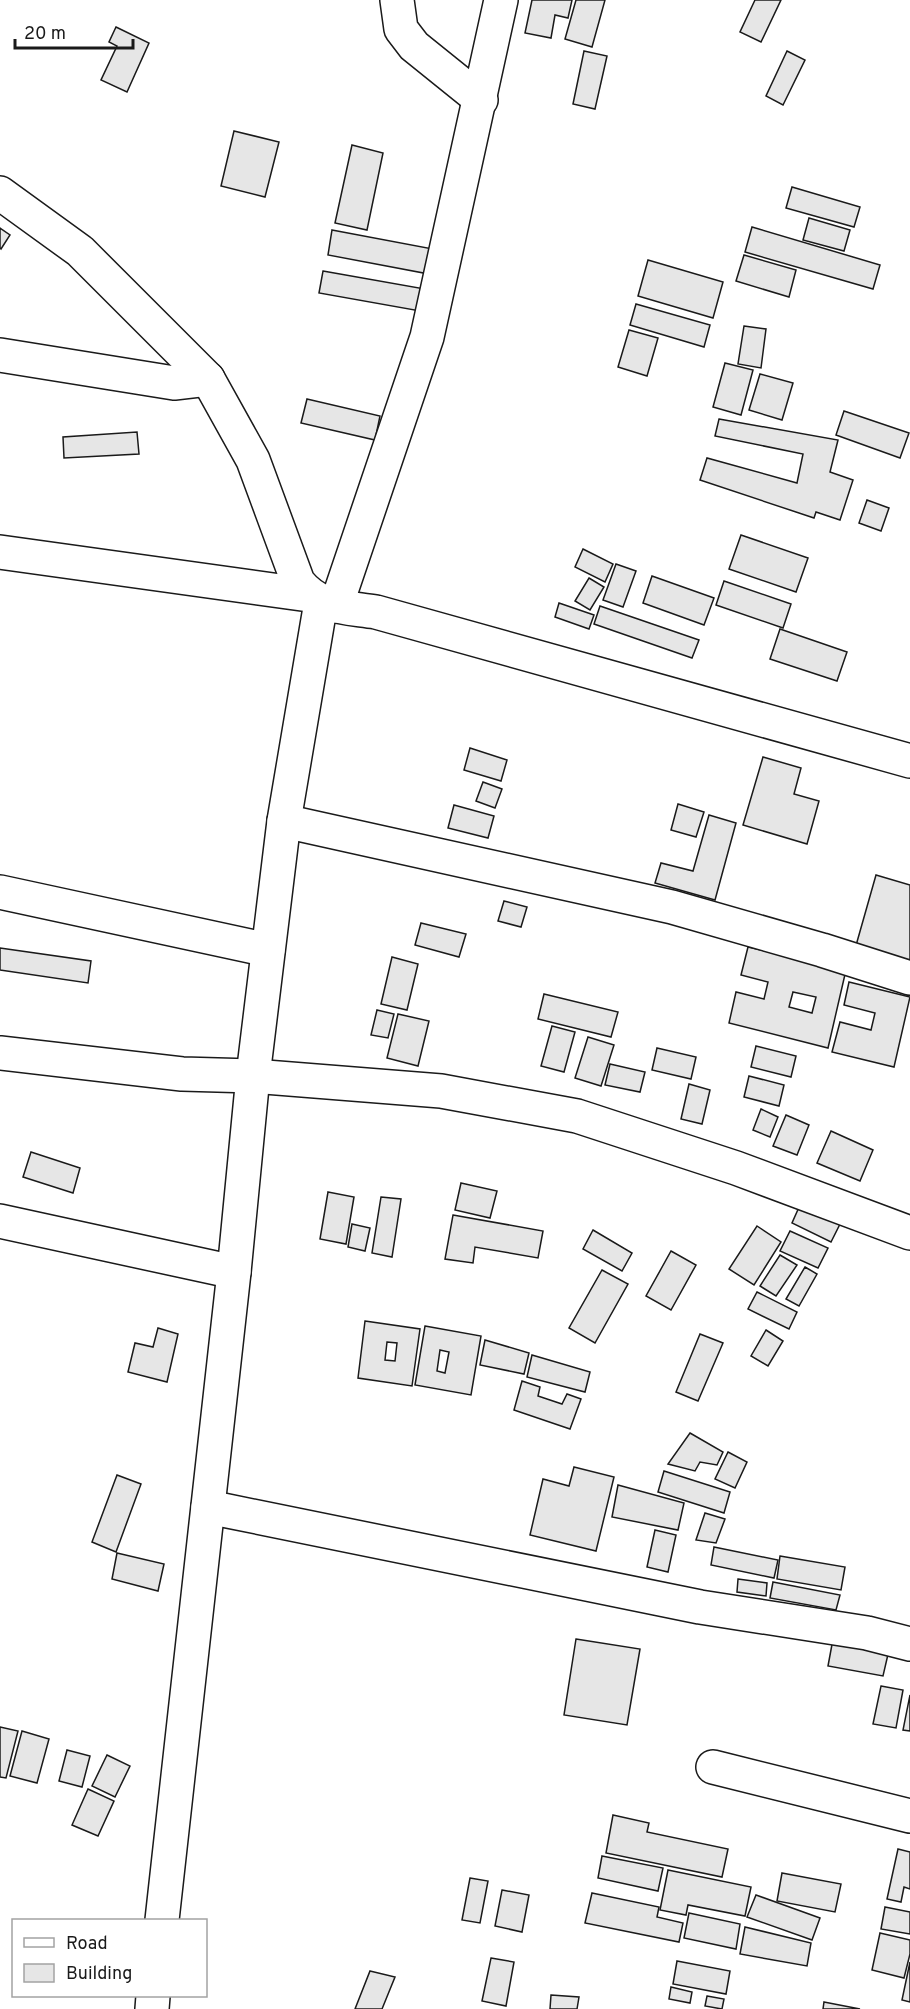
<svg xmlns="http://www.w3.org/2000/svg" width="910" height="2009" font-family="Overpass,sans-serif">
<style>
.building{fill:#e6e6e6;stroke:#1a1a1a;stroke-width:1.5;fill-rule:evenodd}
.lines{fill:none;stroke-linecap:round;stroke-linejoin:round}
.minor-casing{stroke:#1a1a1a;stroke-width:36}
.minor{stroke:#fff;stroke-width:33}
</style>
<rect width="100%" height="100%" fill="#fff"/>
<g class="building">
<path d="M532 0H572L568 18 555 15 551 38 525 33Z"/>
<path d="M576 0H605L592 47 565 39Z"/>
<path d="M755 0H781L761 42 740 32Z"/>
<path d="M116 27 149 43 127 92 101 80 117 46 109 42Z"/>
<path d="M584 51 607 56 595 109 573 104Z"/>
<path d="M787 51 805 60 783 105 766 96Z"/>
<path d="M234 131 279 142 265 197 221 186Z"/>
<path d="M352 145 383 153 367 230 335 223Z"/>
<path d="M792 187 860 207 854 227 786 208Z"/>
<path d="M809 218 850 230 844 251 803 240Z"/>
<path d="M752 227 880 265 873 289 745 252Z"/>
<path d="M0 228 10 235 1 249 0 248Z"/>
<path d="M332 230 433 249 429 274 328 255Z"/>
<path d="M744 255 796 270 789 297 736 281Z"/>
<path d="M648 260 723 282 713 318 638 296Z"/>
<path d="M323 271 425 289 420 311 319 293Z"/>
<path d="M636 304 710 325 704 347 630 325Z"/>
<path d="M744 326 766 329 761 368 738 364Z"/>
<path d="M629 330 658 338 647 376 618 367Z"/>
<path d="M725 363 753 370 741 415 713 407Z"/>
<path d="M760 374 793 383 782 420 749 410Z"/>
<path d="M307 399 380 416 375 440 301 423Z"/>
<path d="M844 411 909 433 900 458 836 435Z"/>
<path d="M719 419 838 440 830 472 853 480 840 520 816 512 814 518 700 480 707 458 797 483 803 454 715 436Z"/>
<path d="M137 432 139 454 64 458 63 437Z"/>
<path d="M867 500 889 508 881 531 859 523Z"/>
<path d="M741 535 808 558 796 592 729 569Z"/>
<path d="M583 549 613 564 605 582 575 567Z"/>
<path d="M616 564 636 571 623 607 603 600Z"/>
<path d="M652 576 714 598 704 625 643 603Z"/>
<path d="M589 578 604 587 590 610 575 601Z"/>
<path d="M724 581 791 604 783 628 716 605Z"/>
<path d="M559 603 594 615 589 629 555 617Z"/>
<path d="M600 606 699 640 692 658 594 624Z"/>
<path d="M780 629 847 652 837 681 770 659Z"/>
<path d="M470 748 507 760 501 781 464 770Z"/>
<path d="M763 757 801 768 794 794 819 801 807 844 743 825Z"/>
<path d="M483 782 502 789 495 808 476 801Z"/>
<path d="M678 804 704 812 696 837 671 830Z"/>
<path d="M454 805 494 816 488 838 448 828Z"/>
<path d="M709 815 736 823 715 900 655 883 661 863 693 871Z"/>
<path d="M876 875 910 885V972L853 956Z"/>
<path d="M504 901 527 907 521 927 498 921Z"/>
<path d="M421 923 466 934 459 957 415 945Z"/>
<path d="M748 947 846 970 828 1048 729 1023 736 992 764 999 768 982 741 975ZM793 992 816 997 812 1013 789 1007Z"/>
<path d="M0 948 91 961 88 983 0 970Z"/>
<path d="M392 957 418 964 407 1010 381 1004Z"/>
<path d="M849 982 910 997 894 1067 832 1052 840 1022 871 1030 875 1013 844 1005Z"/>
<path d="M544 994 618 1012 611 1037 538 1019Z"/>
<path d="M377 1010 394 1014 388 1038 371 1035Z"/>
<path d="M398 1014 429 1021 418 1066 387 1058Z"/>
<path d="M552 1026 575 1032 564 1072 541 1066Z"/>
<path d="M588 1037 614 1045 601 1086 575 1078Z"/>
<path d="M756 1046 796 1056 791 1077 751 1067Z"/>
<path d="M657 1048 696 1057 691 1079 652 1070Z"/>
<path d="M610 1064 645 1072 640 1092 605 1085Z"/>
<path d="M749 1076 784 1085 779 1106 744 1097Z"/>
<path d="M689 1084 710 1090 702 1124 681 1119Z"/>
<path d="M761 1109 778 1117 770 1137 753 1130Z"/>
<path d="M786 1115 809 1125 797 1155 773 1146Z"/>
<path d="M831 1131 873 1150 860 1181 817 1163Z"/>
<path d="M31 1152 80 1168 73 1193 23 1177Z"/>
<path d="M461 1183 497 1191 490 1218 455 1210Z"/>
<path d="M328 1192 354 1197 346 1244 320 1239Z"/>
<path d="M381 1197 401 1199 392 1257 372 1253Z"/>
<path d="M800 1205 840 1224 831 1242 792 1223Z"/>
<path d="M453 1215 543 1231 538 1258 475 1247 473 1263 445 1259Z"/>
<path d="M352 1224 370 1228 365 1251 348 1247Z"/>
<path d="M757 1226 781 1242 754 1285 729 1269Z"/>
<path d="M593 1230 632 1253 622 1271 583 1249Z"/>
<path d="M790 1231 828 1248 818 1268 780 1251Z"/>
<path d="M671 1251 696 1265 671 1310 646 1296Z"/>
<path d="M780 1255 797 1265 776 1296 760 1286Z"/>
<path d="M805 1267 817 1274 799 1306 786 1299Z"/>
<path d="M602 1270 628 1284 595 1343 569 1328Z"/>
<path d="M757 1292 797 1312 789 1329 748 1309Z"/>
<path d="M365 1321 420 1329 412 1386 358 1378ZM387 1342 397 1343 395 1361 385 1360Z"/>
<path d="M425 1326 481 1336 471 1395 415 1385ZM440 1350 449 1352 445 1373 437 1371Z"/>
<path d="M158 1328 178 1334 167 1382 128 1372 135 1343 153 1347Z"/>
<path d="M766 1330 783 1341 768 1366 751 1356Z"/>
<path d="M700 1334 723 1343 698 1401 676 1392Z"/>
<path d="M485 1340 529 1353 524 1374 480 1365Z"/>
<path d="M532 1355 590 1372 585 1392 527 1377Z"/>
<path d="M522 1381 540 1387 538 1396 562 1404 567 1394 581 1399 570 1429 514 1410Z"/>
<path d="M690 1433 723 1452 717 1465 700 1462 695 1471 668 1464Z"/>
<path d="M728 1452 747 1462 735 1488 715 1479Z"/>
<path d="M574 1467 614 1477 596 1551 530 1535 543 1479 569 1486Z"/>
<path d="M664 1471 730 1492 724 1513 658 1492Z"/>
<path d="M117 1475 141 1484 116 1552 92 1542Z"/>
<path d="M618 1485 684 1503 678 1530 612 1517Z"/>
<path d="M705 1513 725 1519 716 1543 696 1540Z"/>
<path d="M655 1530 676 1535 668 1572 647 1567Z"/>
<path d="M714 1547 778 1560 774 1578 711 1565Z"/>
<path d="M117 1553 164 1564 158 1591 112 1579Z"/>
<path d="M780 1556 845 1567 841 1590 777 1579Z"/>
<path d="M738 1579 767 1583 766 1596 737 1592Z"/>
<path d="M773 1582 840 1595 836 1610 770 1598Z"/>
<path d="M576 1639 640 1649 627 1725 564 1715Z"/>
<path d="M833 1639 889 1650 883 1676 828 1666Z"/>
<path d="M881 1686 903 1690 896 1728 873 1724Z"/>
<path d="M910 1695V1731L903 1730Z"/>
<path d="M0 1727 18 1731 6 1778 0 1777Z"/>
<path d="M22 1731 49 1739 37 1783 10 1776Z"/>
<path d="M67 1750 90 1756 82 1787 59 1781Z"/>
<path d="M107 1755 130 1766 115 1797 92 1786Z"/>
<path d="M88 1789 114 1801 98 1836 72 1825Z"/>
<path d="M613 1815 649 1823 647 1832 728 1849 722 1877 606 1853Z"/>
<path d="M898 1849 910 1852V1889L904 1887 901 1902 887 1899Z"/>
<path d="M602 1856 663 1868 658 1891 598 1878Z"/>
<path d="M668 1870 751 1887 745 1916 688 1905 686 1915 660 1910Z"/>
<path d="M782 1873 841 1884 835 1912 777 1901Z"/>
<path d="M470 1878 488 1881 480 1923 462 1920Z"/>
<path d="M502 1890 529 1895 522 1932 495 1926Z"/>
<path d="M592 1893 659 1907 657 1917 683 1923 679 1942 585 1923Z"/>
<path d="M756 1895 820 1918 812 1940 747 1917Z"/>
<path d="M885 1907 910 1912V1934L881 1929Z"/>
<path d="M689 1913 740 1924 736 1949 684 1938Z"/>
<path d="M745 1927 811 1943 807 1966 740 1954Z"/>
<path d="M880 1933 910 1940V1954L904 1978 872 1970Z"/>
<path d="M491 1958 514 1962 506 2006 482 2001Z"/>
<path d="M677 1961 730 1971 726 1994 673 1984Z"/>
<path d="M910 1962V2002L902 2000Z"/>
<path d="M370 1971 395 1977 382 2009H355Z"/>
<path d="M671 1987 692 1992 690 2003 669 1999Z"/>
<path d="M551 1995 579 1997 577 2009H550Z"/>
<path d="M707 1996 724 1999 722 2009 705 2006Z"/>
<path d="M824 2002 860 2009H823Z"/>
</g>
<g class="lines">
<defs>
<g id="minor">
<path d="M397 0 401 29 414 46 481 100"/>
<path d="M0 193 80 251 208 379 253 460 298 582C320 609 344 607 376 612L910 761"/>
<path d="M0 355 174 383 208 379"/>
<path d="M0 552 309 595"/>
<path d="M336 606 427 337 501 0"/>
<path d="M284 821 672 907 822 950 910 978"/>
<path d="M0 892 268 950"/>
<path d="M0 1053 182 1074 253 1076 441 1091 577 1116 736 1168 910 1233"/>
<path d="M0 1221 234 1272"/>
<path d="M208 1507 700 1607 867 1633 910 1644"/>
<path d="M713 1767 910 1816"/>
<path d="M162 1920 234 1272 253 1076 284 821 321 602"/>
<path d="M152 2009 153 1996"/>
</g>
</defs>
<use href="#minor" class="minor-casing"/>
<use href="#minor" class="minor"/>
</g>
<rect x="12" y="1919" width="195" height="78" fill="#ffffff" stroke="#a3a3a3" stroke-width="1.5"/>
<rect x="24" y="1938" width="30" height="9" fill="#ffffff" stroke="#a3a3a3" stroke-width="1.5"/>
<text x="66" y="1949" font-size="18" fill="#1a1a1a">Road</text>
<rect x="24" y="1964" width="30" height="18" fill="#e6e6e6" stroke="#a3a3a3" stroke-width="1.5"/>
<text x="66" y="1979" font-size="18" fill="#1a1a1a">Building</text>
<path d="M15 39v9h118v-9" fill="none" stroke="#1a1a1a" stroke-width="3"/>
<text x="24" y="39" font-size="18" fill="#1a1a1a" stroke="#ffffff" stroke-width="4.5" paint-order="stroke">20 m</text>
</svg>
